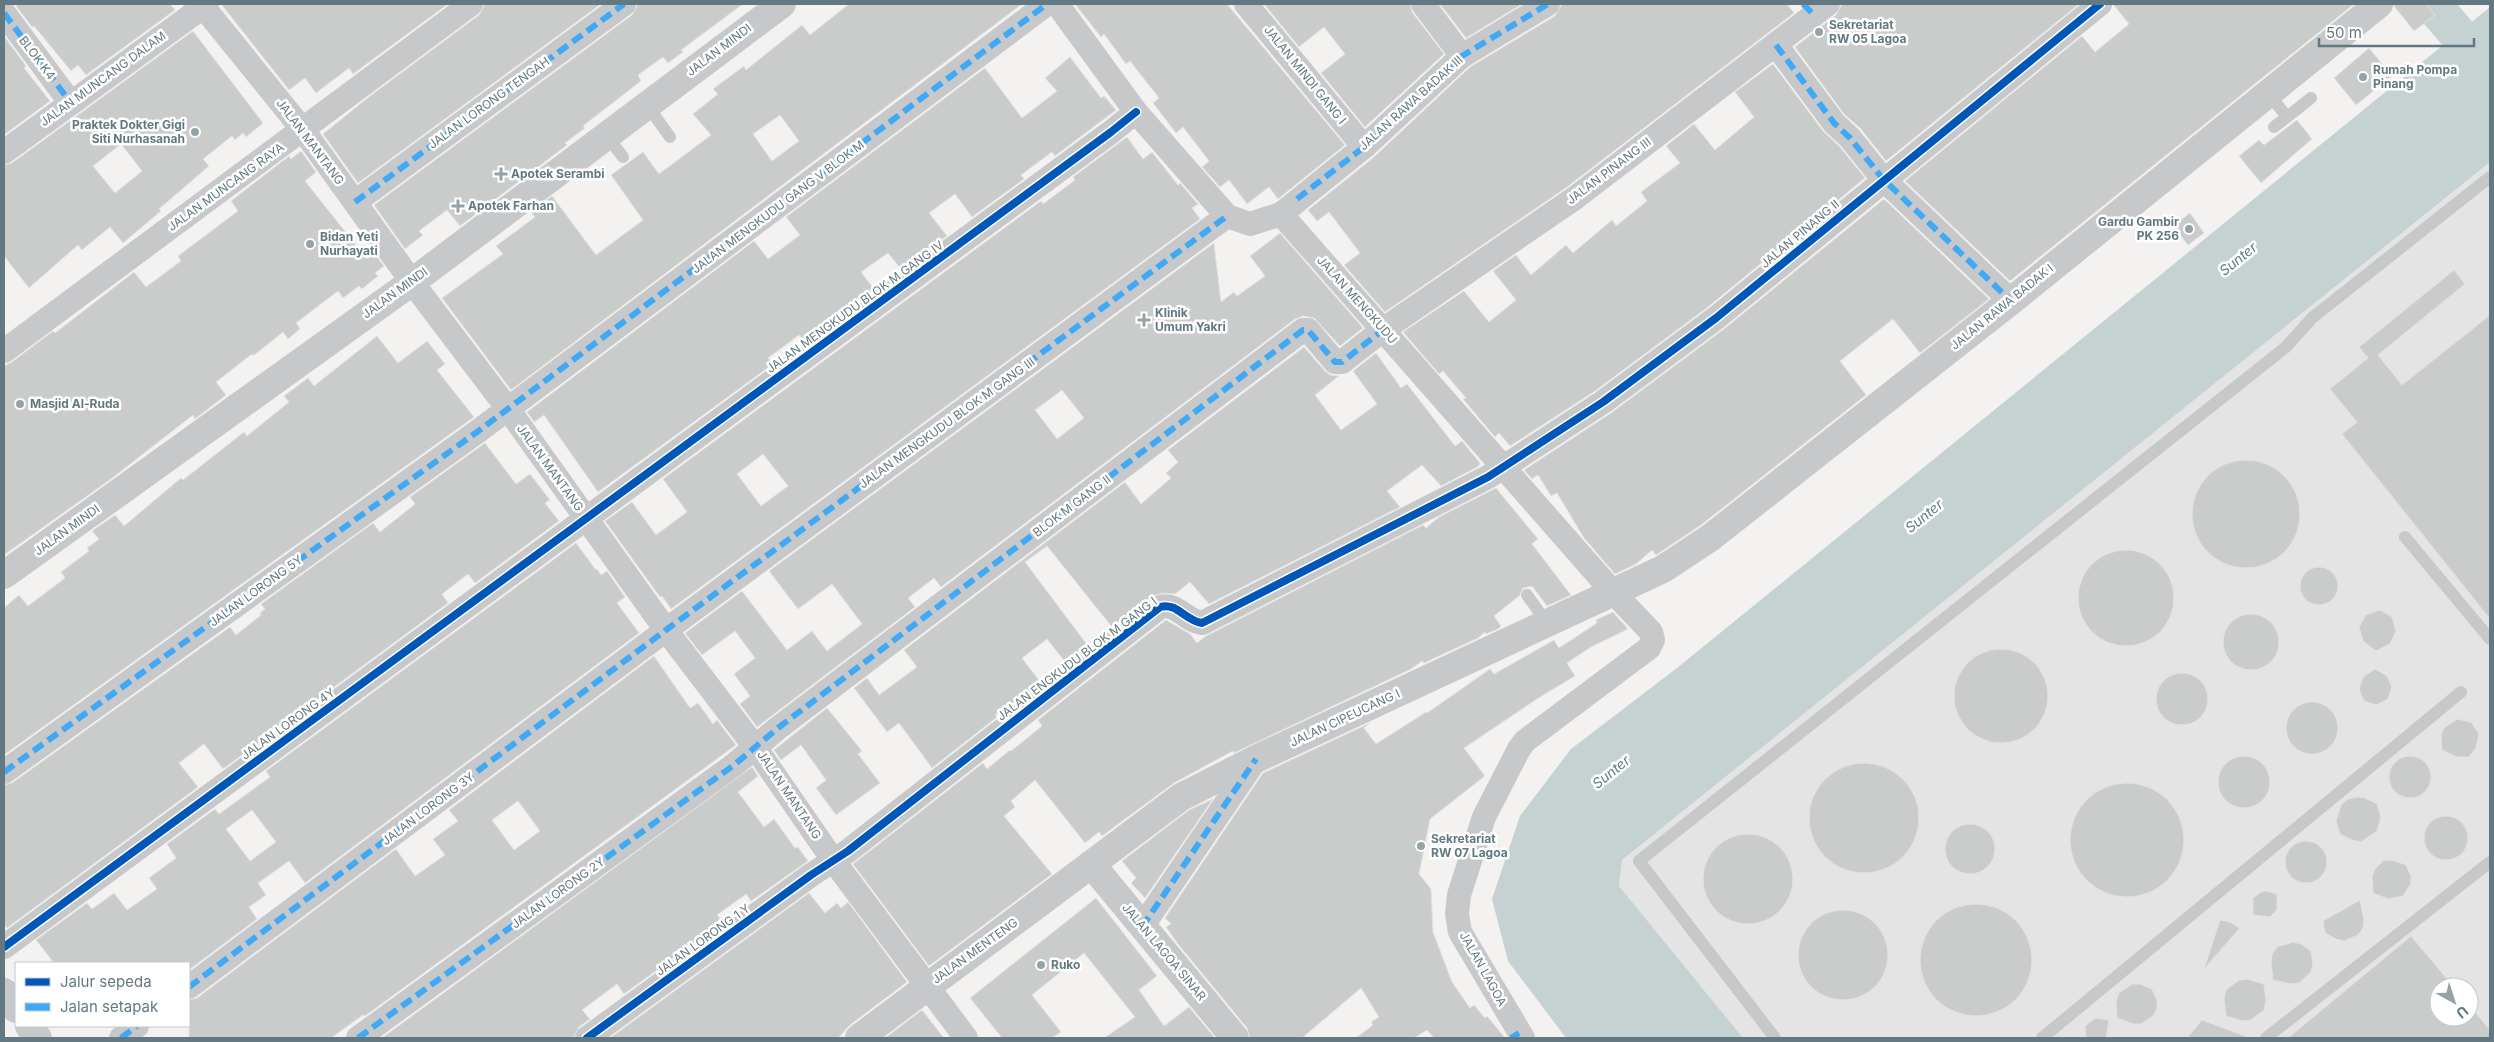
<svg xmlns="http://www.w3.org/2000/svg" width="2494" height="1042" font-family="Inter,sans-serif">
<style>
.built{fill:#e3e4e3;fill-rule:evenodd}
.water{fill:#c6d1d2}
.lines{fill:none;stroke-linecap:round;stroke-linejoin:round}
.river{stroke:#c6d1d2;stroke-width:38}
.building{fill:#cacccb;stroke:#e2e2e1;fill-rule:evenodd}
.service{stroke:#c7c8c9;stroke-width:12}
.minor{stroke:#c7c8c9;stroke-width:24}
.tertiary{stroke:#c7c8c9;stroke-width:28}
.quiet{stroke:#3fa9f5;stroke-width:6;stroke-dasharray:12 6;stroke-linecap:butt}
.cycleway-casing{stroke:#fff;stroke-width:11}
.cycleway{stroke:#0057b8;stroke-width:8}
.poi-dot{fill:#95a3a8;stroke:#fff;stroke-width:2}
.labels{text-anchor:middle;stroke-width:5;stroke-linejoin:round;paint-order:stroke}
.poi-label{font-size:12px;font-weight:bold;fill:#627982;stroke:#fff;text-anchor:start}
.street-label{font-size:12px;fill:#627982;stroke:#fff}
.water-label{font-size:14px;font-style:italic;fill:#5e7c7f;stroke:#fff}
</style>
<rect width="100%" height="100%" fill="#f3f2f0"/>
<path class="built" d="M2490 162V1038H1743L1619 886 1622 860ZM2439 987H2469V1017H2439Z"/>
<path class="water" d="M2490 7V162L1622 860 1619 886 1743 1038H1566L1508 961 1492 899 1520 816 1571 749 1677 668Z"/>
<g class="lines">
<path class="river" d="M2432 4 2480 60"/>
</g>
<g class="building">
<path d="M18 4H170L175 10 86 75 78 65 71 71 34 26 32 27 16 6Z"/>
<path d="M221 4H448L353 74 349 68 316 93 305 78 289 90Z"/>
<path d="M485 4H601L358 183 323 134 370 96 479 15Z"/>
<path d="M638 4H743L681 50 683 52 668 63 663 57 638 75 641 81 583 126 585 128 565 143 567 145 460 226 447 210 419 231 423 235 405 249 374 205 632 15Z"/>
<path d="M849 4H1022L511 390 442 298 503 254 496 246 535 217 531 212 552 196 596 255 643 220 611 175 643 152 659 174 711 135 693 114 718 94 713 89 744 66 746 70 802 25 810 35ZM780 115 799 141 772 161 753 134Z"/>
<path d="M1075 4H1227L1345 145 1278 199 1269 187 1247 204 1229 180 1220 187 1202 167 1209 161 1183 127 1176 133 1153 103 1159 98 1130 61 1126 64 1104 34 1101 37Z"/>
<path d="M1264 4H1410L1412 12 1444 54 1365 127 1321 73 1345 54 1324 27 1299 47Z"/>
<path d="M1440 4H1522L1466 38Z"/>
<path d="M1562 4H1787L1794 13 1567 187 1385 312 1344 265 1360 253 1329 212 1317 221 1308 210 1373 158 1470 67 1555 16Z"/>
<path d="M1842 4H2079L1886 161 1861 129 1844 114 1795 47 1836 15Z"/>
<path d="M2113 4H2354L2010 281 1905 181 2082 36 2095 52 2129 24Z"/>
<path d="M2394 4H2426L2435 15 2414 31 2394 6Z"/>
<path d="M193 31 263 123 246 137 243 133 235 140 232 136 203 159 209 166 159 209 161 211 123 243 110 227 82 250 78 245 29 288 4 256V165L12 163ZM121 144 142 171 115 193 93 166Z"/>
<path d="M4 36 26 66 24 68 50 101 4 135Z"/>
<path d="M2369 48 2392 76 2356 105 2334 78Z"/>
<path d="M1070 57 1101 98 1104 96 1116 110 1055 156 1052 152 1021 175 1024 179 972 217 955 194 929 213 947 236 901 269 888 253 861 272 874 289 804 341 799 335 768 358 773 364 598 492 544 415 534 422 527 412 754 241 768 259 800 235 786 217 985 68 1022 118 1057 91 1045 78Z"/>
<path d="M1773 64 1823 131 1840 147 1865 178 1708 307 1595 391 1510 446 1499 433 1495 437 1463 399 1466 398 1443 371 1439 374 1403 332 1464 291 1489 322 1516 300 1493 271 1516 255 1531 275 1566 245 1573 253 1612 220 1616 226 1647 201 1641 192 1680 163 1666 146 1694 124 1715 150 1754 117 1735 92Z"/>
<path d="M2297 120 2312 139 2261 183 2239 156 2259 140 2264 145Z"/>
<path d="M1127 137 1143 159 1152 152 1178 185 1180 183 1198 204 1192 208 1200 219 671 609 662 596 660 597 605 521 632 502 656 535 687 512 663 479 1041 201 1043 204 1075 180 1073 177ZM763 454 788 486 761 506 737 474Z"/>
<path d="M301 151 316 172 305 181 367 259 374 253 384 266 375 273 378 276 362 289 359 286 343 298 338 291 296 323 300 329 288 339 283 332 253 356 252 354 216 382 226 395 195 419 193 415 111 479 4 555V366L12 362 53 331 55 333 134 272 146 287 181 261 178 256 238 211 231 201 289 156 291 159Z"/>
<path d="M1884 199 1989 299 1920 353 1893 319 1840 361 1866 395 1701 525 1656 555 1652 550 1636 564 1615 574 1584 538 1557 493 1551 496 1538 475 1532 479 1524 470 1611 413 1724 329Z"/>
<path d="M2190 213 2204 233 2188 245 2173 226Z"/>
<path d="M1280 233 1363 328 1340 346 1314 318 1303 316 1295 319 941 587 934 578 908 598 915 607 757 727 740 704 750 696 734 674 755 658 735 631 702 655 685 633 742 591 787 650 812 631 827 651 862 624 832 584 798 609 769 571 1214 243 1221 302 1234 292 1237 296 1265 276 1250 256ZM1062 390 1084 418 1057 439 1035 410Z"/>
<path d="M2454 270 2465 284 2378 355 2402 385 2490 315V619L2342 434 2357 422 2330 389 2368 358 2359 347Z"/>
<path d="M377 336 398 363 427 341 445 364 437 370 474 417 4 755V608L19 595 28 606 65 578 61 572 89 551 87 548 99 539 92 531 115 515 124 526 181 478 183 480 244 432 247 436 289 402 284 396 308 378 314 386Z"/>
<path d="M1304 347 1325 371 1330 375 1339 376 1315 395 1341 430 1377 404 1353 371 1376 353 1401 388 1407 384 1455 446 1462 441 1480 463 1479 466 1441 486 1422 465 1387 491 1400 507 1209 604 1190 582 1175 594 1164 593 1152 596 1112 627 1047 546 1025 562 1088 646 1066 663 1047 639 1022 658 1041 683 995 715 997 717 932 768 899 723 887 732 854 688 867 678 879 695 917 667 904 650 1125 482 1141 504 1171 478 1166 473 1178 462 1168 450Z"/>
<path d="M485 443 516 484 530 474 550 500 545 503 559 521 475 583 468 574 442 594 448 603 223 769 204 744 179 763 198 787 7 928 4 924V785L12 783 230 627 236 635 261 615 260 613 265 609 261 604 373 523 380 532 415 504 410 497Z"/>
<circle cx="2246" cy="514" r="54"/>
<path d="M1496 488 1538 539 1532 544 1571 595 1547 606 1532 586 1523 588 1519 596 1494 616 1501 626 1498 629 1486 634 1485 632 1478 638 1424 663 1422 661 1411 669 1234 753 1233 751 1174 783 1102 836 1099 832 1085 843 1035 780 1011 801 1015 807 1004 816 1052 874 929 966 853 864 983 763 987 769 1010 750 1011 751 1042 726 1038 720 1166 620 1190 634 1197 643 1206 636 1423 525 1426 528 1439 517Z"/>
<path d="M576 543 596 570 597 569 601 575 607 571 625 597 617 603 639 633 305 883 289 861 258 883 266 895 249 907 257 919 189 970V963H54L36 940 87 903 92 909 114 893 127 910 157 889 149 878 176 858 167 844 215 809 219 814 270 777 266 771ZM252 810 276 842 250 861 226 829Z"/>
<circle cx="2126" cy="598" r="48"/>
<circle cx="2319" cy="586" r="19"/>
<path d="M2380 610 2392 617 2396 631 2390 644 2376 651 2363 641 2359 627 2366 615Z"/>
<path d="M1613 612 1628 629 1591 647 1567 663 1575 676 1540 697 1464 748 1485 776 1430 819 1419 874 1431 889 1433 932 1452 982 1470 1008 1474 1005 1485 1018 1487 1016 1505 1038H1434L1427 1030 1414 1038H1356L1373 1025 1371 1022 1379 1017 1361 988 1302 1038H1250L1247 1028 1178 944 1166 927 1171 924 1165 918 1263 773 1370 723 1364 728 1376 744 1426 712 1427 713 1490 669 1494 674 1554 640 1559 648 1597 623 1596 620Z"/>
<circle cx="2251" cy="642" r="28"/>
<circle cx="2001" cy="696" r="47"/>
<path d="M654 656 690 708 698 703 713 724 717 720 736 745 365 1016 363 1015 331 1038H189V1000L197 998 396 849 415 876 445 855 433 839 458 821 449 810ZM518 801 540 831 514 850 492 820Z"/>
<path d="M2375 669 2387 676 2392 687 2388 699 2376 705 2364 701 2359 689 2363 677Z"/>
<circle cx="2182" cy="699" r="26"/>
<circle cx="2312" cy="728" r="26"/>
<path d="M827 708 862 751 858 754 880 783 836 815 816 788 826 780 801 745 781 760 774 750Z"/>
<path d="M2457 719 2471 722 2479 734 2476 748 2469 757H2457L2442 750 2441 734 2444 728Z"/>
<circle cx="2244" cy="782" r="26"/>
<circle cx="2410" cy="777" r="21"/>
<circle cx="1864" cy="818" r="55"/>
<path d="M752 767 758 776 738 792 764 827 774 819 795 848 798 847 808 861 751 901 746 894 717 915 723 922 624 994 617 984 582 1010 590 1019 579 1027 573 1038H382Z"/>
<circle cx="2127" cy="840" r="57"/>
<path d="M2357 797 2365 798 2377 804 2381 817 2377 831 2361 842 2352 840 2340 834 2336 821 2341 805 2348 799Z"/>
<path d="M1213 799 1145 898 1131 883 1136 878 1122 861 1189 810Z"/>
<circle cx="2446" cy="838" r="22"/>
<circle cx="1970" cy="849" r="25"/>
<circle cx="1748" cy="879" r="45"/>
<circle cx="2306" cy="862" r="21"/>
<path d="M2384 860 2395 861 2406 865 2411 876V883L2403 896 2388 899 2373 893 2372 876 2375 869Z"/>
<path d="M2266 891 2277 894V910L2270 917 2253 915V898L2261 892Z"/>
<path d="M809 893 825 913 837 903 841 908 848 902 907 982 850 1025 838 1038H610Z"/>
<path d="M1096 898 1157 976 1139 990 1164 1026 1189 1007 1215 1038H1104L1135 1017 1084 953 1032 995 1061 1032 1052 1038H1002L970 998Z"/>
<path d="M2360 900 2364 920 2363 928 2358 935 2344 941 2336 939 2325 933 2323 921Z"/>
<circle cx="1976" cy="960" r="56"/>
<circle cx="1843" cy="955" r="45"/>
<path d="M2220 920 2230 922 2240 928 2204 969Z"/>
<path d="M2411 936 2454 987H2439V1017H2469V1005L2490 1030V1038H2288Z"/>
<path d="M2293 942 2301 944 2311 951 2313 964 2311 972 2299 983 2291 984 2273 980 2271 962 2272 954 2277 947Z"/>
<path d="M2247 979 2264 984 2266 1001 2264 1010 2251 1020 2243 1021 2226 1016 2224 998 2226 990 2239 980Z"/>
<path d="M2132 984H2140L2152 989 2157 1000V1008L2154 1015 2141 1024H2133L2117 1018 2116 1001 2119 993Z"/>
<path d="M922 1010 944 1038H885Z"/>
<path d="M2095 1018 2109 1020 2106 1038H2086L2085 1026Z"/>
<path d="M2202 1020 2245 1036V1038H2187Z"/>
</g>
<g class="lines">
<g class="service">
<path d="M2268 93 2287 117 2311 98"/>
<path d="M647 105 670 137"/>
<path d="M2274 127 2287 117"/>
<path d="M606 135 623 157"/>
<path d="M2405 537 2490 639"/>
<path d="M1527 595 1547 623"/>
<path d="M1775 1038 1639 861 2286 347 2312 318 2490 177"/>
<path d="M2042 1038 2461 692"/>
<path d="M2266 1038 2490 862"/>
</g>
<g class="minor">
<path d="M201 4 303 130 412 282 508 409 666 630 755 747 833 860 966 1038"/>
<path d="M1057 4 1136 112 1227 216 1250 224 1281 214 1612 591 1651 632 1653 640 1649 648 1525 741 1519 749 1484 817 1459 895 1457 914 1460 932 1523 1038"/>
<path d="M1246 4 1364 147"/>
<path d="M1423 4 1462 56"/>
<path d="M4 13 70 102"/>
<path d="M1776 45 1834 123 1850 138 1883 179 2011 301"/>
<path d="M4 152 207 4"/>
<path d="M355 202 624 4"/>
<path d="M1281 214 1364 147 1462 56 1548 4"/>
<path d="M4 351 471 4"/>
<path d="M4 772 477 432 1047 4"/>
<path d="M1142 927 1256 759"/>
<path d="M4 947 1111 132 1136 112"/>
<path d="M189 987 666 630 1227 216"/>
<path d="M121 1038 137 1026"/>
<path d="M358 1038 734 765 778 728 1303 330H1308L1335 362H1342L1384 329 1575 198 1828 4"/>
<path d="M587 1038 811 875 848 851 1160 607C1177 602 1185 621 1202 623L1488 477 1603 402 1716 318 2100 4"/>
</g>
<g class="tertiary">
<path d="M4 575 412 282 782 4"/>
<path d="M1092 865 1235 1038"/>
<path d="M4 992 16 1009"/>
<path d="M29 1026 38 1038"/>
<path d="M859 1038 1181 797 1256 759 1663 569 1710 538 2011 301 2379 4"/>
</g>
<g class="quiet">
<path d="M1803 4 1814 15"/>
<path d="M4 13 70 102"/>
<path d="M1776 45 1834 123 1850 138 1883 179 2011 301"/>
<path d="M1297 199 1364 147 1462 56 1548 4"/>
<path d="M355 202 624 4"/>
<path d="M4 772 477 432 1047 4"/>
<path d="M1142 927 1256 759"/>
<path d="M189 987 666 630 1227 216"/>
<path d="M121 1038 137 1026"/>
<path d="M358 1038 734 765 778 728 1303 330H1308L1335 362H1342L1384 329"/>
<path d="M1511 1038 1519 1033"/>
</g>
<defs>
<g id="cycleway">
<path d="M4 947 1111 132 1136 112"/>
<path d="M587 1038 811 875 848 851 1160 607C1177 602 1185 621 1202 623L1488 477 1603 402 1716 318 2100 4"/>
</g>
</defs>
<use href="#cycleway" class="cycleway-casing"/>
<use href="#cycleway" class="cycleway"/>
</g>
<g class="poi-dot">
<circle cx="1819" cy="32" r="5"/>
<circle cx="2363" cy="77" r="5"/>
<circle cx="195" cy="132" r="5"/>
<path d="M498.5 166.5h5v5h5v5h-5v5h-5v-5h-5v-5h5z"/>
<path d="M455.5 198.5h5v5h5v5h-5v5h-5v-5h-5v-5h5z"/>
<circle cx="2189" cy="229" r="5"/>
<circle cx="310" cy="244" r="5"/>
<path d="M1141.5 312.5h5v5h5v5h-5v5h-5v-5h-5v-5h5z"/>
<circle cx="20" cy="404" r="5"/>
<circle cx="1421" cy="846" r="5"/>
<circle cx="1041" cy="965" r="5"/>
</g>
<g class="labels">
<g class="poi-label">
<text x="1829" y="29">Sekretariat<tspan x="1829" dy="14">RW 05 Lagoa</tspan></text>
<text x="2373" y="74">Rumah Pompa<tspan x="2373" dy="14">Pinang</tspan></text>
<text x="185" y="129" text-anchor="end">Praktek Dokter Gigi<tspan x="185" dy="14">Siti Nurhasanah</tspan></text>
<text x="511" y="178">Apotek Serambi</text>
<text x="468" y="210">Apotek Farhan</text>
<text x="2179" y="226" text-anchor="end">Gardu Gambir<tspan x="2179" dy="14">PK 256</tspan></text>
<text x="320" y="241">Bidan Yeti<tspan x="320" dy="14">Nurhayati</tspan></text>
<text x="1155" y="317">Klinik<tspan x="1155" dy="14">Umum Yakri</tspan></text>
<text x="30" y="408">Masjid Al-Ruda</text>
<text x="1431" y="843">Sekretariat<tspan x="1431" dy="14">RW 07 Lagoa</tspan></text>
<text x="1051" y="969">Ruko</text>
</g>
<g class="street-label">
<text transform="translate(719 50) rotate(-37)" y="4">JALAN MINDI</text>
<text transform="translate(37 58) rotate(53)" y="4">BLOK K4</text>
<text transform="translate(1305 75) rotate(51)" y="4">JALAN MINDI GANG I</text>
<text transform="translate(103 79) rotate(-36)" y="4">JALAN MUNCANG DALAM</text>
<text transform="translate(489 103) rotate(-36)" y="4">JALAN LORONG TENGAH</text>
<text transform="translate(1411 103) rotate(-42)" y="4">JALAN RAWA BADAK III</text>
<text transform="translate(310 142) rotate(53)" y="4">JALAN MANTANG</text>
<text transform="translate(1609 171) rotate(-37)" y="4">JALAN PINANG III</text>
<text transform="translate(226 187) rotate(-36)" y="4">JALAN MUNCANG RAYA</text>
<text transform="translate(778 207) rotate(-37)" y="4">JALAN MENGKUDU GANG V BLOK M</text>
<text transform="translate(1800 234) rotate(-40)" y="4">JALAN PINANG II</text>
<text transform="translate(395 293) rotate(-36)" y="4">JALAN MINDI</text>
<text transform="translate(1357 300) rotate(48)" y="4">JALAN MENGKUDU</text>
<text transform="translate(855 307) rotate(-36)" y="4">JALAN MENGKUDU BLOK M GANG IV</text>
<text transform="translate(2002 307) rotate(-39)" y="4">JALAN RAWA BADAK I</text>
<text transform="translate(947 423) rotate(-36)" y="4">JALAN MENGKUDU BLOK M GANG III</text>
<text transform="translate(550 468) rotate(54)" y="4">JALAN MANTANG</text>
<text transform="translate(1072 506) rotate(-37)" y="4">BLOK M GANG II</text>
<text transform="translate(67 530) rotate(-36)" y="4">JALAN MINDI</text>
<text transform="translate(256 591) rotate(-36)" y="4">JALAN LORONG 5Y</text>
<text transform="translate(1077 659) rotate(-37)" y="4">JALAN ENGKUDU BLOK M GANG I</text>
<text transform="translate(1345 718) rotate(-25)" y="4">JALAN CIPEUCANG I</text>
<text transform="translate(288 724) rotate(-36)" y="4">JALAN LORONG 4Y</text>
<text transform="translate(789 795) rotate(56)" y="4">JALAN MANTANG</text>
<text transform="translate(428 809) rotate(-37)" y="4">JALAN LORONG 3Y</text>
<text transform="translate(558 893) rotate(-36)" y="4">JALAN LORONG 2Y</text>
<text transform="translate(703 940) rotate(-36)" y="4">JALAN LORONG 1 Y</text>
<text transform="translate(975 951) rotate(-36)" y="4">JALAN MENTENG</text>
<text transform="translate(1164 952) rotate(50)" y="4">JALAN LAGOA SINAR</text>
<text transform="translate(1483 969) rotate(61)" y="4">JALAN LAGOA</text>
</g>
<g class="water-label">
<text transform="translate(2238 259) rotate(-39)" y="5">Sunter</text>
<text transform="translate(1924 516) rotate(-39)" y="5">Sunter</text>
<text transform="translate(1611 772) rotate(-39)" y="5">Sunter</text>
</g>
</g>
<rect width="2494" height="1042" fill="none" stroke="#627982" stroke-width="10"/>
<rect x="15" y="962" width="175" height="65" fill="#ffffff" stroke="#c0c9cd"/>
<rect x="25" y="978" width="25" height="8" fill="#0057b8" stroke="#c0c9cd"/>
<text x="60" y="987" font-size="15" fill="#627982">Jalur sepeda</text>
<rect x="25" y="1003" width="25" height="8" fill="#3fa9f5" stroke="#c0c9cd"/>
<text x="60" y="1012" font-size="15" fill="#627982">Jalan setapak</text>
<g transform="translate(2454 1002) rotate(141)"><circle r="24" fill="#ffffff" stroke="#c0c9cd"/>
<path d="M0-4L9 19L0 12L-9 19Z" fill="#95a3a8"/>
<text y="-8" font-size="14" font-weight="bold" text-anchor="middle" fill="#627982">U</text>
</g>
<path d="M2319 38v8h155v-8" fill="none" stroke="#627982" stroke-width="2.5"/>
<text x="2326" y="38" font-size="15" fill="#627982" stroke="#ffffff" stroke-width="4" paint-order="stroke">50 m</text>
</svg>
